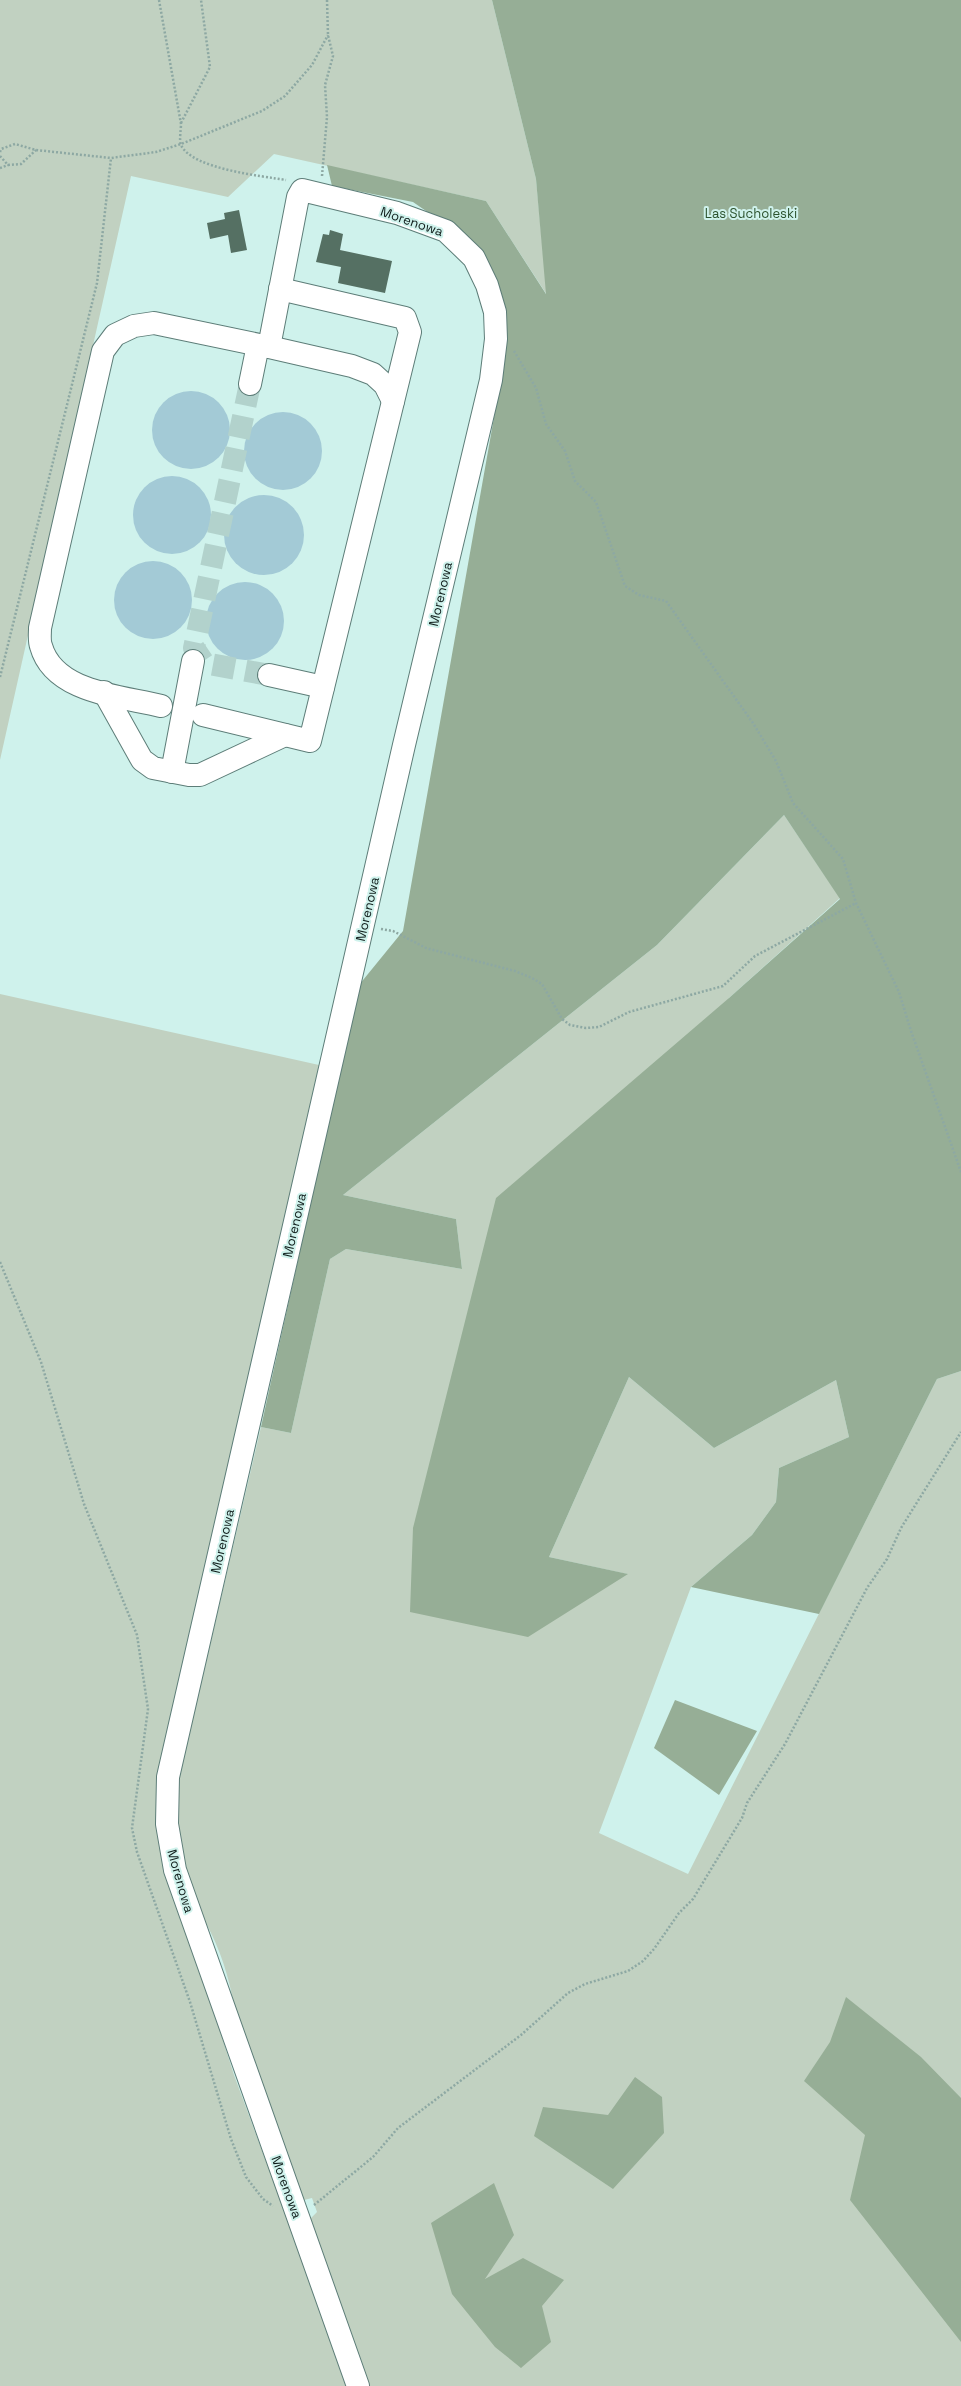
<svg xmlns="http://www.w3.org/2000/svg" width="961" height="2386" font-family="'Space Grotesk',sans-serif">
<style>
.green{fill:#c1d1c1}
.forest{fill:#96ae96}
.water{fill:#a3cad6}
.building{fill:#557063}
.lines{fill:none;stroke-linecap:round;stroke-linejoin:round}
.minor-tunnel{stroke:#b2d2cc;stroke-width:22;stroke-dasharray:22 11;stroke-linecap:butt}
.minor-casing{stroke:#5d7d78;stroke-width:24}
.path{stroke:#8da8a3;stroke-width:2.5;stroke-dasharray:2 2;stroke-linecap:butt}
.minor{stroke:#fff;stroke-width:22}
.labels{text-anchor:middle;stroke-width:4;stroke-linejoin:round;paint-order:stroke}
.park-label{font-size:13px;fill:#2b522d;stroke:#cff2ec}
.street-label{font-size:13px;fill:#0f1c1a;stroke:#cff2ec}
</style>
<rect width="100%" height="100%" fill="#cff2ec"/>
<g class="green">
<path d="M0 0H492L536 179 547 295 486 201 274 154 228 197 131 176 0 760Z"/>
<path d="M784 815 840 898 729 998 410 1612 627 1574 549 1557 629 1377 714 1448 836 1380 849 1437 779 1468 776 1502 752 1535 691 1587 599 1833 688 1874 937 1379 961 1371V2386H367L308 2221 317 2212 312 2198 300 2201 236 2018C232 1989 224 1959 211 1933 203 1916 192 1900 186 1881 175 1848 178 1812 179 1778L261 1427 291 1433 330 1259 346 1249 462 1269 456 1219 343 1195 657 945Z"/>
<path d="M0 994 319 1065 164 1757 184 1917 234 2075 349 2386H0Z"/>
</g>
<g class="forest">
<path d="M492 0H961V1371L937 1379 819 1614 691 1587 752 1535 776 1502 779 1468 849 1437 836 1380 714 1448 629 1377 549 1557 628 1574 528 1637 410 1612 413 1528 496 1198 729 998 840 899 784 815 657 945 343 1195 456 1219 462 1269 346 1249 330 1259 291 1433 261 1427 359 985 403 931 504 361 474 244 413 202 332 186 327 165 486 201 546 294 536 179Z"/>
<path d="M675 1700 757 1731 719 1795 654 1748Z"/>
<path d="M846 1997 921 2057 961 2098V2342L850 2200 865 2135 804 2081 830 2042Z"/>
<path d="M635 2077 662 2097 664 2133 613 2189 534 2136 543 2107 608 2115Z"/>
<path d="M494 2183 514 2235 485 2279 523 2258 564 2280 542 2306 551 2342 521 2368 495 2347 452 2294 431 2223Z"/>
</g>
<g class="water">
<circle cx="191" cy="430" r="39"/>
<circle cx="283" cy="451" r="39"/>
<circle cx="172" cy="515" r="39"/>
<circle cx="264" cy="535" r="40"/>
<circle cx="153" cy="600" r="39"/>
<circle cx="245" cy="621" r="39"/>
</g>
<g class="building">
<path d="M239 210 247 250 231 253 228 235 210 239 207 223 225 219 224 213Z"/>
<path d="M330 230 343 234 340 250 392 261 385 293 338 283 341 267 316 262 323 234 329 235Z"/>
</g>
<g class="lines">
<path class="minor-tunnel" d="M250 384 194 648 204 663 269 675"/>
<defs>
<g id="minor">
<path d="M269 347 298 197 302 190 397 213 446 231 474 258 487 285 495 312 496 339 491 380 404 745 168 1777 167 1824 175 1870 358 2386"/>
<path d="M250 384 258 345"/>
<path d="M269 675 323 687"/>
<path d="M104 692 142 760 153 768 189 775H200L285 735"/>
<path d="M161 706C121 696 54 693 41 646 39 641 40 634 40 628L103 351 115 335 134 326 154 323 269 347 352 366 373 374 385 385 393 401"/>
<path d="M203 715 310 741 410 332 405 318 280 289"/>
<path d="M172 772 193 661"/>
</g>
</defs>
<use href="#minor" class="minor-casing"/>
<g class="path">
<path d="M159 0 181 124C181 130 179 140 181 145 192 169 262 176 286 180"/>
<path d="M181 123 210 67 201 0"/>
<path d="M0 152 1 149 15 144 36 150 111 158 156 152 181 144 262 111 285 96 312 65 328 35"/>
<path d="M0 156 8 165 21 164 36 150"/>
<path d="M0 168 8 165"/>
<path d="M322 176 327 117 325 85 333 56 328 35 327 0"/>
<path d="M514 351 536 388 546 424 565 451 575 481 596 502 625 586 639 595 666 601 753 723 776 761 793 803 843 859 856 903 899 992 911 1031 961 1172"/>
<path d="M0 677 97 283 111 158"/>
<path d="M381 929 393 931 426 948 515 971 532 978 542 984 562 1019 570 1025 586 1028 599 1027 629 1012 723 986 755 956 856 903"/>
<path d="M0 1262 41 1362 84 1504 137 1635 148 1709 132 1828 137 1852 190 2002 231 2139 246 2177 263 2199 273 2206"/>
<path d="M314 2205 373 2157 398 2128 521 2035 568 1993 585 1984 628 1971 643 1961 654 1949 679 1913 693 1899 742 1818 747 1803 785 1744 867 1588 887 1559 901 1528 961 1432"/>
</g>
<use href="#minor" class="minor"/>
</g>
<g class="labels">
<g class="park-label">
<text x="751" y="218">Las Sucholeski</text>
</g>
<g class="street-label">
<text transform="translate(412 221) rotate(19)" y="5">Morenowa</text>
<text transform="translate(440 594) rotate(-77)" y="5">Morenowa</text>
<text transform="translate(367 909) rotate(-77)" y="5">Morenowa</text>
<text transform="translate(294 1225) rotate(-77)" y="5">Morenowa</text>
<text transform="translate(222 1541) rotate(-77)" y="5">Morenowa</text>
<text transform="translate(181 1881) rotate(74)" y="5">Morenowa</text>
<text transform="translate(287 2187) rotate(70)" y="5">Morenowa</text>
</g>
</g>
</svg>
